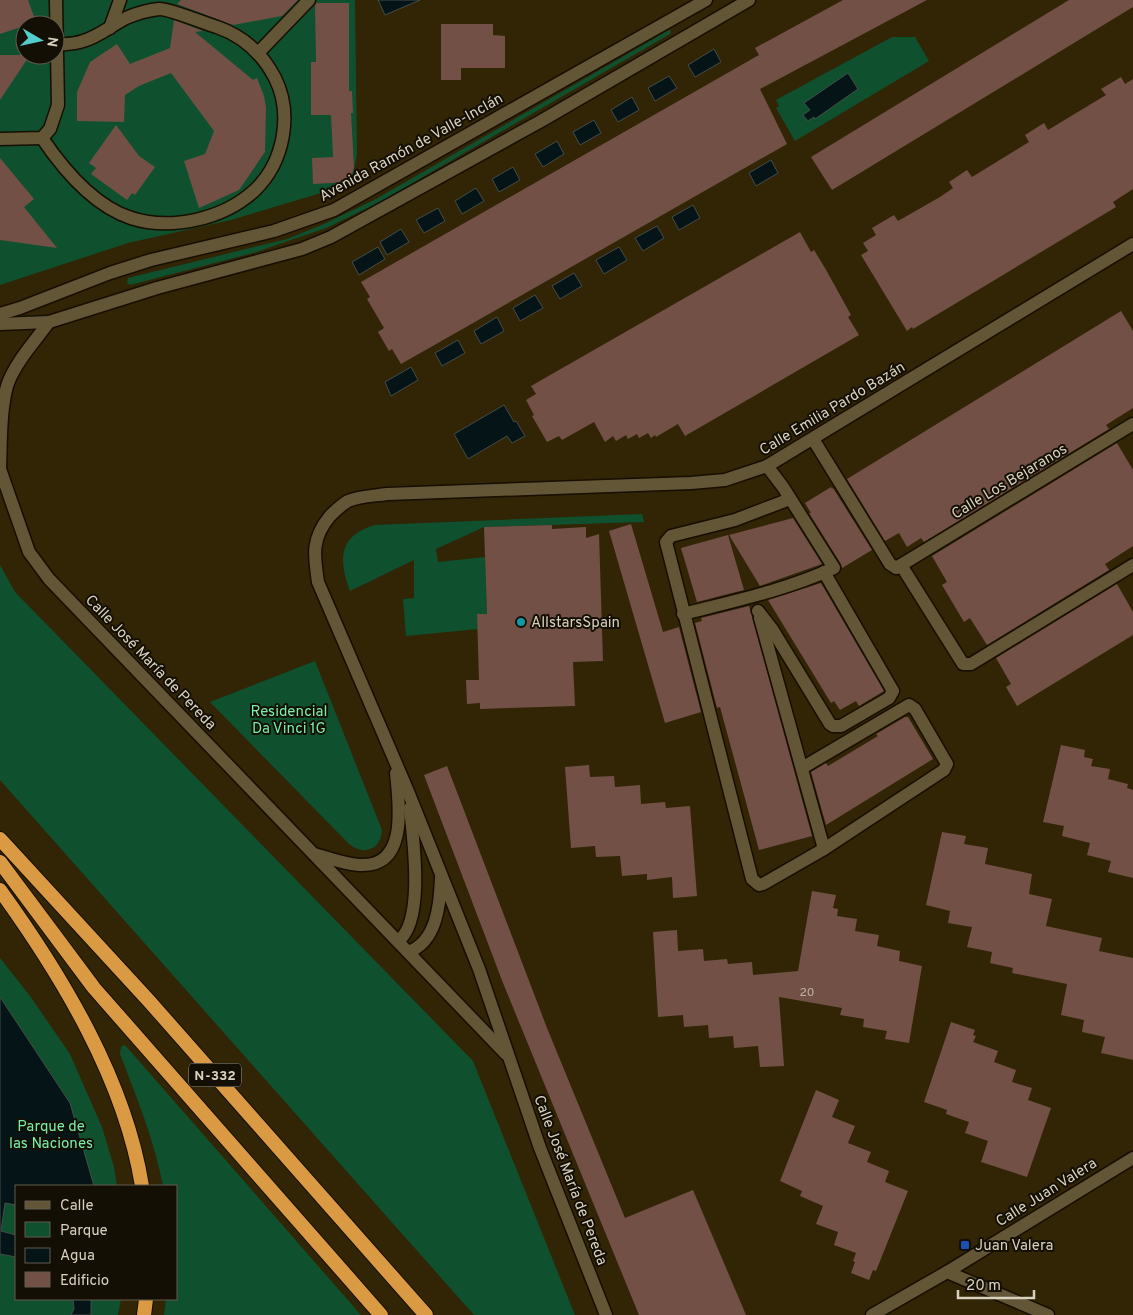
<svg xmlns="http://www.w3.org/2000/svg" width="1133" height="1315" font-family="Overpass,sans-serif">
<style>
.green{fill:#0f502f;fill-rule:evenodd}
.water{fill:#051416;stroke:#444d49}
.building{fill:#725046}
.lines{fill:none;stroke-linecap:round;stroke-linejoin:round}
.service-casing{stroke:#170e00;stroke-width:15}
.minor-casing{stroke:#170e00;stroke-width:15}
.tertiary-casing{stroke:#170e00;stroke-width:15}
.trunk-casing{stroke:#170e00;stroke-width:16}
.service{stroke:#635637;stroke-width:12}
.minor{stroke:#635637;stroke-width:12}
.tertiary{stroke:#635637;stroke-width:12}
.trunk{stroke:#da9a44;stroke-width:14}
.culture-dot{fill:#0f9aa8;stroke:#140f04;stroke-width:2}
.transit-dot{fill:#1a4fb4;stroke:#140f04;stroke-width:2}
.labels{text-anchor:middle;stroke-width:4;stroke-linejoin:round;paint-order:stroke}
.number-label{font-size:12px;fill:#beb1a2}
.shield{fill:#140f04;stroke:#9d9788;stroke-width:1}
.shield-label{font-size:14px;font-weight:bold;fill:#d8d1c0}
.street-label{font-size:15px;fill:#d8d1c0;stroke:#140f04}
.poi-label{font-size:15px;fill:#d8d1c0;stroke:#140f04;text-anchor:start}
.park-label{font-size:15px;fill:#79edaa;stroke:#140f04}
</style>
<rect width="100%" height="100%" fill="#312506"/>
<g class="green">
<path d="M0 0H355L357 155 351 184 231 220 128 243 0 285ZM25 25H55V55H25Z"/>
<path d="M669 30 671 31 670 34 378 203 326 228 253 253 130 285 127 283 128 278 287 239 324 224 376 199Z"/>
<path d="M892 37H915L929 61 795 141 776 108 779 106 776 100Z"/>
<path d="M642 514 644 522 484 527 436 549 438 562 485 557 487 614H477L478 629 406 636 403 599 414 598V560L350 591C338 559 339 535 375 525Z"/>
<path d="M0 565 15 592 473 1061 575 1315H474L0 780Z"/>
<path d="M315 661 382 830C381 850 364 856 349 844L210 702Z"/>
<path d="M0 958 30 996 70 1054 102 1127 114 1167 117 1186H16V1299H121L118 1315H0Z"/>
<path d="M125 1045 361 1315H164L166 1299H176V1186H163C154 1140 137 1098 120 1054L121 1047Z"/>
</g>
<g class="water">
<path d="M378 0H420L385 15Z"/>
<path d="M714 49 721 62 695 77 688 65Z"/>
<path d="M848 73 858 89 815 119 814 117 808 121 803 115 810 110 804 103Z"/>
<path d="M669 76 677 88 655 101 648 88Z"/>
<path d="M632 97 639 110 618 122 611 110Z"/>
<path d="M594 120 601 133 580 145 573 132Z"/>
<path d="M557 141 564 154 543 167 535 154Z"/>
<path d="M771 160 778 173 756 186 749 173Z"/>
<path d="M513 167 520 180 499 192 492 179Z"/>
<path d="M476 188 484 201 462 214 455 201Z"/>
<path d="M693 205 700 218 679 230 672 217Z"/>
<path d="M438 208 445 221 424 233 416 220Z"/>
<path d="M657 226 664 238 643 251 635 238Z"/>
<path d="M401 229 409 242 387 255 380 242Z"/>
<path d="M378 247 385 259 359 275 352 262Z"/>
<path d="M619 247 627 260 604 274 596 260Z"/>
<path d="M574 273 582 286 560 299 552 286Z"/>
<path d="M535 295 543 308 520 321 513 308Z"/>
<path d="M497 317 504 331 481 344 474 331Z"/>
<path d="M458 340 465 353 442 366 435 353Z"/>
<path d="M411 367 418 380 391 396 385 382Z"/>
<path d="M504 405 514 422 516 421 525 436 512 443 507 436 468 459 454 434Z"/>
<path d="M0 997 70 1103 94 1186H16V1205L5 1203 1 1231 16 1235V1257L0 1254Z"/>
<path d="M73 1299H91V1315H71L74 1309Z"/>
</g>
<g class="building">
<path d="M0 0H28L36 22 0 34Z"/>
<path d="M181 0H298L282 16 233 25 177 4Z"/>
<path d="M843 0H927L760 89 787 144 401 364 392 349 389 351 378 332 384 328 367 299 370 297 361 282 759 55 755 48Z"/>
<path d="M1069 0H1133V7L832 190 811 157Z"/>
<path d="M316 3H349V91H352L353 113H351L354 167 350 182 313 184 312 158 333 157 331 115H311V62H316L315 6Z"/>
<path d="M174 20 203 31 195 32 253 80 257 78 264 96 266 107 265 152 239 190 199 208 184 161 205 154 214 131 171 73 139 86 125 95 124 122 77 121V92L90 62 117 44 130 64 170 48Z"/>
<path d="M441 24H493V35L505 36V68H461V80H441Z"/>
<path d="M0 55H30L0 100Z"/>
<path d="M1121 77 1125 84 1133 79V189L1113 202 1116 207 913 329 912 327 907 331 861 255 868 251 863 243 876 235 872 228 894 215 898 221 940 197 953 188 949 182 967 170 972 177 1029 142 1025 135 1044 123 1048 130 1106 95 1101 89Z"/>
<path d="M116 125 139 156 155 167 135 195 132 193 127 200 91 174 96 168 89 163Z"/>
<path d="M0 158 34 199 24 207 57 248 0 240Z"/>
<path d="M800 232 811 252 814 250 825 268 851 315 848 317 859 335 685 436 678 424 656 437 655 435 651 438 648 433 639 438 637 434 628 439 626 435 616 441 613 436 605 442 594 422 562 440 559 436 547 442 532 416 534 415 526 400 536 394 531 386Z"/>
<path d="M1121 311 1133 331V408L1106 425 1109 429 924 542 921 538 907 547 899 533 885 541 847 479Z"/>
<path d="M1117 443 1133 470V546L1105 564 1109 570 987 645 970 618 964 622 942 585 947 582 932 556Z"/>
<path d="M831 487 832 489 833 488 872 550 842 568 841 564 809 513H811L805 503Z"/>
<path d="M793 518 822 564 760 586 729 535Z"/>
<path d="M631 524 663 632 679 627 701 712 665 723 609 531Z"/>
<path d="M552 525V529L586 527V538L599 534 603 661 573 662 575 706 480 709V703L467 704 466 680H479L477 614H487L484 527Z"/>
<path d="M728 535 744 590 697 602 681 548Z"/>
<path d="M821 583 884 691 859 706 856 701 840 710 834 701 831 703 768 600Z"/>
<path d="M1117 584 1133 612V635L1017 706 1006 687 1011 684 996 658Z"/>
<path d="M749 606 812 836 759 850 720 707 717 708 695 623 702 621 701 618Z"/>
<path d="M905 717H908L933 759 826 825 811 772 826 763 828 766 878 736 876 734Z"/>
<path d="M1061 745 1085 750 1084 757 1093 759 1091 766 1110 769 1108 779 1128 784 1127 788 1133 790V878L1108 872 1111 861 1087 855 1090 843 1062 836 1064 826 1043 822Z"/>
<path d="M589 765 590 777 614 776 615 787 640 785 641 804 665 802 666 808 690 806 697 896 673 898 672 877 647 880V874L622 876 620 856 596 857 595 846 571 848 565 767Z"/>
<path d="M447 766 547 1028 625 1218 693 1190 746 1315H639L503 983 424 775Z"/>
<path d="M942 832 966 836 964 844 988 848 985 864 1032 874 1029 894 1052 899 1046 926 1102 938 1099 951 1133 958V1060L1101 1053 1105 1037 1082 1032 1084 1020 1061 1015 1067 984 1012 973 1013 968 990 963 992 952 967 947 972 927 948 923 950 911 926 905Z"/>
<path d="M812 891 836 895 833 908 838 909 837 916 857 919 855 931 879 935 877 946 900 951 899 961 922 966 909 1043 885 1039 887 1031 863 1027 864 1019 840 1015 842 1008 779 997 784 1066 760 1067 758 1046 734 1048 733 1036 709 1038 708 1025 684 1027 683 1015 658 1017 653 932 677 930 678 951 703 949 704 961 727 959 728 964 752 962 753 975 798 971Z"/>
<path d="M951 1022 975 1030 973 1035 976 1036 973 1042 998 1051 994 1062 1016 1070 1012 1082 1032 1088 1028 1100 1051 1108 1027 1177 981 1162 988 1141 965 1133 969 1122 946 1114 947 1110 924 1102Z"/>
<path d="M816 1090 839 1100 832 1117 855 1126 848 1143 871 1152 867 1162 889 1171 885 1182 908 1191 876 1271 873 1270 869 1280 851 1273 855 1262 853 1261 856 1253 834 1245 838 1232 816 1224 823 1206 800 1196 802 1191 780 1181Z"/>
</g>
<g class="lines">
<defs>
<g id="service">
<path d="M110 28 120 0"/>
<path d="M258 53 309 0"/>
<path d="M42 138C63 169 94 206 131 218 171 231 224 219 255 190 284 162 293 114 275 78 262 53 243 36 217 27 206 24 168 8 159 9 150 10 135 14 126 18 112 25 98 37 83 41 75 44 65 44 57 45"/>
<path d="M0 139 42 138 50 129 58 105 56 0"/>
<path d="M813 439 890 564 896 568 901 565 963 664H971L1133 565"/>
<path d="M790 499 735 520 671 536 666 542 752 879 759 885 763 884 824 849 944 770 947 764 915 709 909 705 802 768"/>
<path d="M901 565 1133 424"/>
<path d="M758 611 772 629 830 724 833 726H841L889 698 893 691 824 572"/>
<path d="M683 614C734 601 786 590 834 568L783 487 767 466"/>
<path d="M760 618 824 849"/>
</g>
<g id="minor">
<path d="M0 314 20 308 110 273 151 260 274 231 334 210 706 0"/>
<path d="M0 324 49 322 157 288 302 249 331 237 541 121 749 0"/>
<path d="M0 469 29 552 49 579 506 1054"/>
<path d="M0 471C1 443 0 413 7 386 14 364 35 341 49 322"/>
<path d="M314 854C329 858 344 864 359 865 409 868 399 804 396 773"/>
<path d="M398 941C425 922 413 838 410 808"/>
<path d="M408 952C437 942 440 904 441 878"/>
<path d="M947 1272 1048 1315"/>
<path d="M606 1315 540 1148 479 969 407 789 318 582C314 555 311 539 330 516 335 511 341 505 348 501 360 496 374 496 387 494L691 483 725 480 767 466 1133 244"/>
<path d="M872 1315 947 1272 1133 1158"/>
</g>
<path id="tertiary" d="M0 470V471"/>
<g id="trunk">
<path d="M0 839 149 1001 426 1315"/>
<path d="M0 862 94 988 381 1315"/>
<path d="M0 890C62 976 125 1080 142 1186"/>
<path d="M144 1315 146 1299"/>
</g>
</defs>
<use href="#service" class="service-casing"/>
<use href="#minor" class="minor-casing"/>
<use href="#tertiary" class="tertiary-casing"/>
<use href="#trunk" class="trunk-casing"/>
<use href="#service" class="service"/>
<use href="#minor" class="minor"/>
<use href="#tertiary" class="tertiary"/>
<use href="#trunk" class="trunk"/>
</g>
<circle class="culture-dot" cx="521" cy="622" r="5"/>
<rect class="transit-dot" x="960" y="1240" width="10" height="10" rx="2.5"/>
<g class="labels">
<g class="number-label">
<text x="807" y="996">20</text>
</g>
<rect class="shield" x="189" y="1063.5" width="52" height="23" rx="4"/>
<g class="shield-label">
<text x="215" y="1080">N-332</text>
</g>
<g class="street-label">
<text transform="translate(411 147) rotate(-29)" y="5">Avenida Ramón de Valle-Inclán</text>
<text transform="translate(832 408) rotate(-31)" y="5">Calle Emilia Pardo Bazán</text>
<text transform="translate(1009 481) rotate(-31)" y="5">Calle Los Bejaranos</text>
<text transform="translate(151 662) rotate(46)" y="5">Calle José María de Pereda</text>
<text transform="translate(571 1180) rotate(69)" y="5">Calle José María de Pereda</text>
<text transform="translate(1046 1192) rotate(-32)" y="5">Calle Juan Valera</text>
</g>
<g class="poi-label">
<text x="531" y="627">AllstarsSpain</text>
<text x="975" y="1250">Juan Valera</text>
</g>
<g class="park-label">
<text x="289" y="716">Residencial<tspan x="289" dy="17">Da Vinci 1G</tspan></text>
<text x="51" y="1131">Parque de<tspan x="51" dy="17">las Naciones</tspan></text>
</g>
</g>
<rect x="15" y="1185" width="162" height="115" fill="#140f04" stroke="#625d4f"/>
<rect x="25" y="1201" width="25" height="8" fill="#635637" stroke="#625d4f"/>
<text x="60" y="1210" font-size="15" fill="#d8d1c0">Calle</text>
<rect x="25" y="1222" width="25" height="15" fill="#0f502f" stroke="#625d4f"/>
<text x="60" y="1235" font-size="15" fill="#d8d1c0">Parque</text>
<rect x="25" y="1248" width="25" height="15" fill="#051416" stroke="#625d4f"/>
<text x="60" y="1260" font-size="15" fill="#d8d1c0">Agua</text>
<rect x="25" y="1272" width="25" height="15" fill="#725046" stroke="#625d4f"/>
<text x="60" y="1285" font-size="15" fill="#d8d1c0">Edificio</text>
<g transform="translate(40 40) rotate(99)"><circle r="24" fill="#140f04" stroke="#625d4f"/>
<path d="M0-4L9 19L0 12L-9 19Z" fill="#52cdcc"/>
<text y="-8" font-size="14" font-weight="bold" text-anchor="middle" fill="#d8d1c0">N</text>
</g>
<path d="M958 1290v8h76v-8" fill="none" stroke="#d8d1c0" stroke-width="2.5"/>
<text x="966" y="1290" font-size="15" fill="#d8d1c0" stroke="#140f04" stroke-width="4" paint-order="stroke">20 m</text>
</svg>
